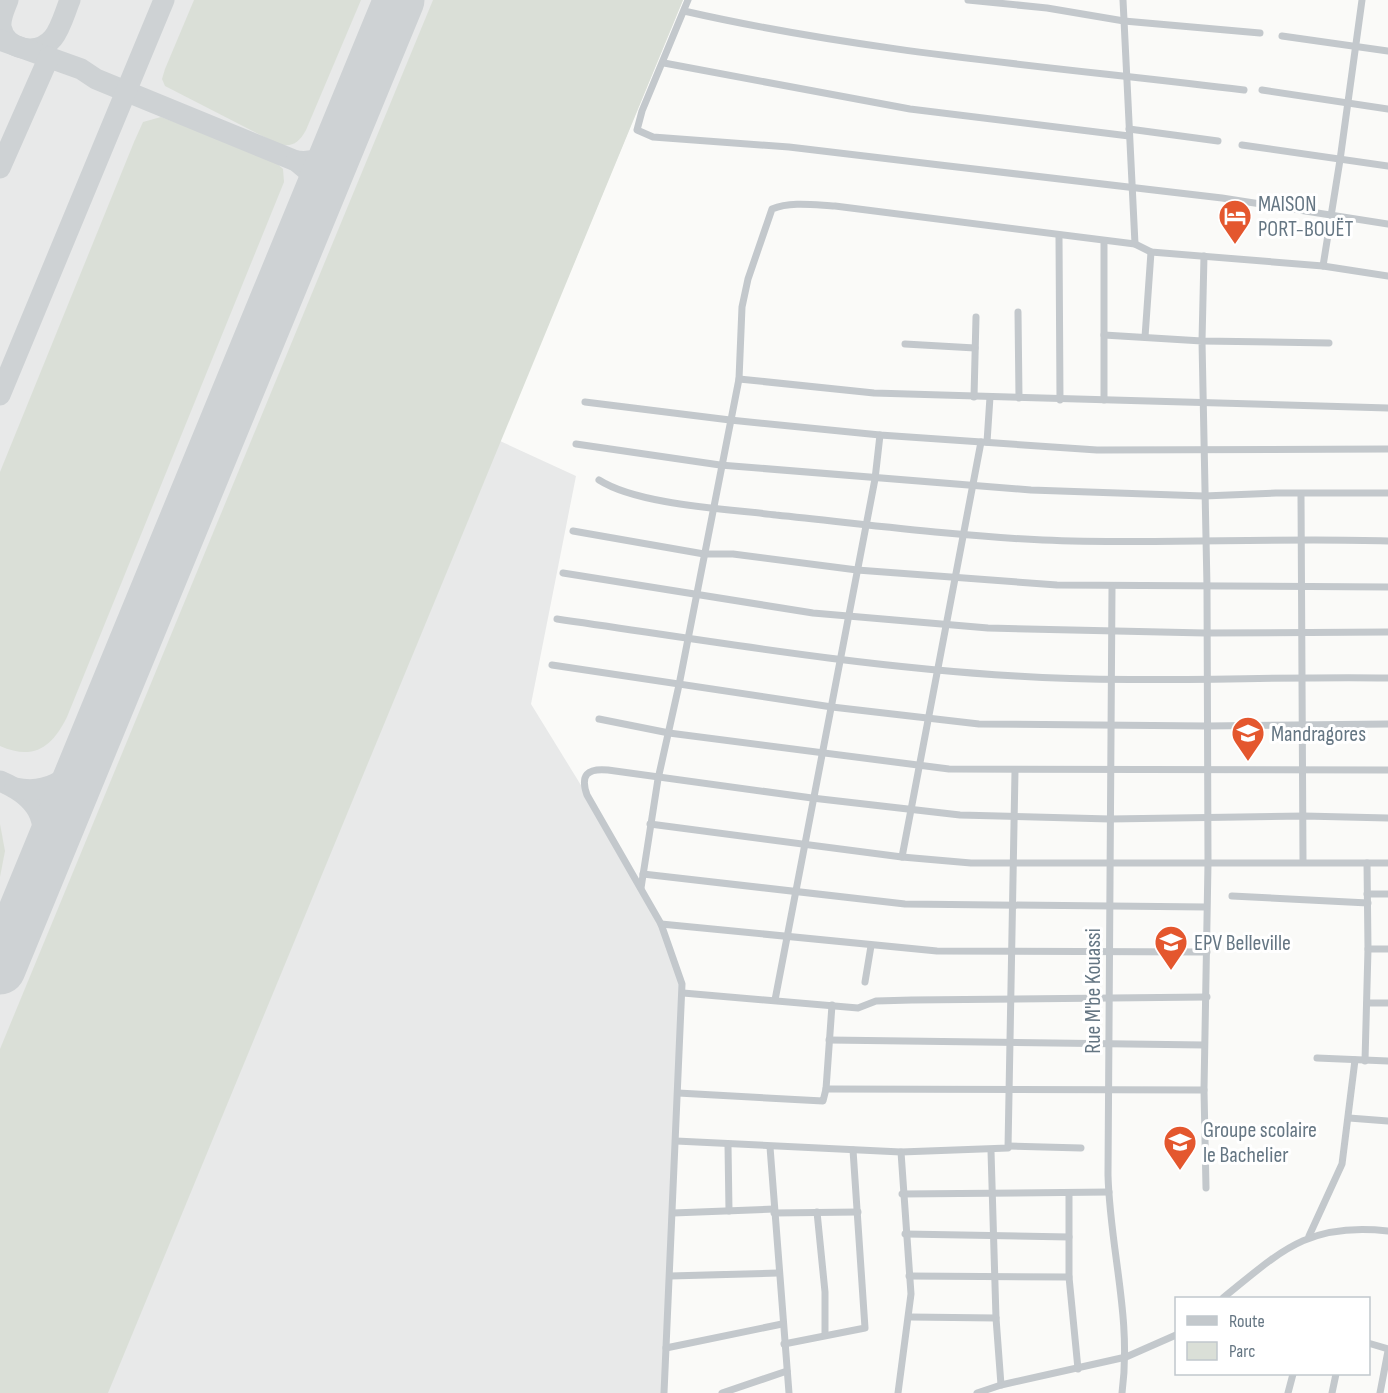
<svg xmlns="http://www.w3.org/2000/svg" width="1388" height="1393" font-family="'Sofia Sans Condensed',sans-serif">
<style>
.built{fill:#e8e9e9}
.green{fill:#dadfd7}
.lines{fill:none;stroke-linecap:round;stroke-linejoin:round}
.taxiway{stroke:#ced2d4;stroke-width:21}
.runway{stroke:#ced2d4;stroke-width:51}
.minor{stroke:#c3c8cc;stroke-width:7}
.labels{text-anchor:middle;stroke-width:6;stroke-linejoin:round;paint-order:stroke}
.poi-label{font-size:22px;fill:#657683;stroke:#fff;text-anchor:start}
.street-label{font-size:22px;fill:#657683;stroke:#fff}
</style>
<rect width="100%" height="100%" fill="#fafaf8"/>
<path class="built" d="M0 0H683L500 441 576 476 531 704 587 795 661 924 682 984 664 1393H0Z"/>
<g class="green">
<path d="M194 0H361L306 130C299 143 291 148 278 144L165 86 162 79 165 69Z"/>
<path d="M433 0H683L108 1393H0V1049Z"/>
<path d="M161 117 272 159 283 169 284 182 67 717C52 747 34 761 0 746V472L134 142 143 122Z"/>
<path d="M0 824 5 851 0 877Z"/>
</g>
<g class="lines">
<g class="taxiway">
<path d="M8 0C5 8 0 17 1 27 6 51 38 56 53 38 61 28 65 12 70 0"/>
<path d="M0 40 81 69 96 79 296 161 308 171 316 202"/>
<path d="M296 161C316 163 325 158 340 144"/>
<path d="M0 168 49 57"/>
<path d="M0 395 164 0"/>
<path d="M0 781C40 798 46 818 45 859"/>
<path d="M15 788C47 795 67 780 87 757"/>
</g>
<path class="runway" d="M0 969 399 0"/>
<g class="minor">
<path d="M688 0 642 111 637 130 653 137 789 147 940 165 1222 198 1388 224"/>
<path d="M968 0 1047 8 1124 21 1260 33"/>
<path d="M1123 0 1135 244"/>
<path d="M684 11C868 53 1057 67 1244 90"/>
<path d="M1282 36 1388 51"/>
<path d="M664 63 910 109 1129 136"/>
<path d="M1262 90 1388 109"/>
<path d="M1129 129 1218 141"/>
<path d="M1242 145 1388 166"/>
<path d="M1059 236 1060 400"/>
<path d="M1204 256 1202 341 1329 343"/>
<path d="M1323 266 1340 160 1362 0"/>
<path d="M1018 312 1019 398"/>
<path d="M1104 335 1202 341 1207 587 1208 863 1204 1090 1206 1188"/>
<path d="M1145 337 1151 252"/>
<path d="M905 344 975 348"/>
<path d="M739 379 874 393 1388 408"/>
<path d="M974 397 976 317"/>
<path d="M1104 400V241"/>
<path d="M585 402 730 420 880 435 1097 450 1388 449"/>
<path d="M987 442 990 397"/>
<path d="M576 444 720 465 1031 490 1204 496 1276 493H1388"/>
<path d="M599 480C638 505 728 509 776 515 864 524 954 536 1043 540 1158 545 1273 537 1388 541"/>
<path d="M1301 495 1303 862"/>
<path d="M573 531 704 554H733L857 570 1057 585 1388 587"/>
<path d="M563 573 813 613 988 628 1205 633 1388 632"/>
<path d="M1112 588 1108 1175C1110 1250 1132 1317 1122 1393"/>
<path d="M557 619C710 641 862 667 1016 676 1140 684 1264 676 1388 678"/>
<path d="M552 665 832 707 979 724 1207 726 1388 724"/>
<path d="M599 719 669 733 949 769 1388 770"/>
<path d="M650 824 902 857 971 863H1388"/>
<path d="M902 857 981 442"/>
<path d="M643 874 905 904 1206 907"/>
<path d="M641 888 658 779 679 685 739 379 742 307 748 279 772 209C791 201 815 205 835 206L1135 244 1151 252 1323 266 1388 276"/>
<path d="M1367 894H1388"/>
<path d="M1232 896 1368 903"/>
<path d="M661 924 937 951 1207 952"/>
<path d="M1368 949H1388"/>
<path d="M865 982 871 946"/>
<path d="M683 993 858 1008 876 1001 912 1000 1207 997"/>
<path d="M775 1000 875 479 880 435"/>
<path d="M1367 1003H1388"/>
<path d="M829 1040 1204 1045"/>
<path d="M1317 1058 1388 1061"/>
<path d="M1365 1061 1368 949 1367 863"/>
<path d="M826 1089 1204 1090"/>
<path d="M678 1093 823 1101 826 1089 832 1005"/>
<path d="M1349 1118 1388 1121"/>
<path d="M676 1141 901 1152 1008 1148 1015 771"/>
<path d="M728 1145 729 1211"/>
<path d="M1009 1146 1081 1148"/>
<path d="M770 1147 789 1393"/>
<path d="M991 1151 996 1318 1001 1385"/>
<path d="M1069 1193V1277L1078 1369"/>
<path d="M902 1194 1109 1192"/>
<path d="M817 1212 825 1292V1335"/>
<path d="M673 1213 774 1209"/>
<path d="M774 1213 858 1212"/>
<path d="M905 1234 1069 1237"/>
<path d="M1309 1236 1342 1164 1355 1060"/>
<path d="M670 1276 778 1273"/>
<path d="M909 1276 1069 1277"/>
<path d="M1223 1298C1281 1251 1308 1222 1388 1231"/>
<path d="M910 1317 996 1318"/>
<path d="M1368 1343 1388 1349"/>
<path d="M784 1344 865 1328 853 1150"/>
<path d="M666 1348 782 1324"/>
<path d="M664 1393 682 984 661 924 587 795C580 775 587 768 608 770L812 798 960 815 1110 819 1304 816 1388 818"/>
<path d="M722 1393 787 1371"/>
<path d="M898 1393 911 1294 901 1152"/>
<path d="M977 1393 1001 1385 1126 1357 1176 1335"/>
<path d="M1288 1393 1293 1374"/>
<path d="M1332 1393 1336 1374"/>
<path d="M1380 1393 1388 1351"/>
</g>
</g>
<defs>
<symbol id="hotel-pin" viewBox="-11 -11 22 30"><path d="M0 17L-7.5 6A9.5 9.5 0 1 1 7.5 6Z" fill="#e4572e" stroke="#fff"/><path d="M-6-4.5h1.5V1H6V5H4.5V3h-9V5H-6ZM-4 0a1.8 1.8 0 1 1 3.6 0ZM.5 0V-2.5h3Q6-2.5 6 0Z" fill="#fff"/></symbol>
<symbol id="school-pin" viewBox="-11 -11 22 30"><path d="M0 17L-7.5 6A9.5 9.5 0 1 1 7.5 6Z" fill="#e4572e" stroke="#fff"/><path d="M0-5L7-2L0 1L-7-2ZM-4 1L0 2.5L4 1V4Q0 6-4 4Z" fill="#fff"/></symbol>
</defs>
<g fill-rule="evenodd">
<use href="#hotel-pin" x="1216" y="197" width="38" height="52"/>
<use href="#school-pin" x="1229" y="714" width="38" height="52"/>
<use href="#school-pin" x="1152" y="923" width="38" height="52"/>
<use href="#school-pin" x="1161" y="1123" width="38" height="52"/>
</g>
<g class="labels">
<g class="poi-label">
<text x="1258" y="211">MAISON<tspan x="1258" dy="25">PORT-BOUËT</tspan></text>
<text x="1271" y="741">Mandragores</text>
<text x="1194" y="950">EPV Belleville</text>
<text x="1203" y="1137">Groupe scolaire<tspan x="1203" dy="25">le Bachelier</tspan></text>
</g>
<g class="street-label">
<text transform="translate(1092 991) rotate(-90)" y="8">Rue M'be Kouassi</text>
</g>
</g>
<rect x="1175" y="1297" width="195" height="78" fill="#ffffff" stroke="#c1c8cd" stroke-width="1.5"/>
<rect x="1187" y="1316" width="30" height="9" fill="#c3c8cc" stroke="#c1c8cd" stroke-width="1.5"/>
<text x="1229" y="1327" font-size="18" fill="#657683">Route</text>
<rect x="1187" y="1342" width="30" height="18" fill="#dadfd7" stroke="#c1c8cd" stroke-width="1.5"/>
<text x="1229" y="1357" font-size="18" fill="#657683">Parc</text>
</svg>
